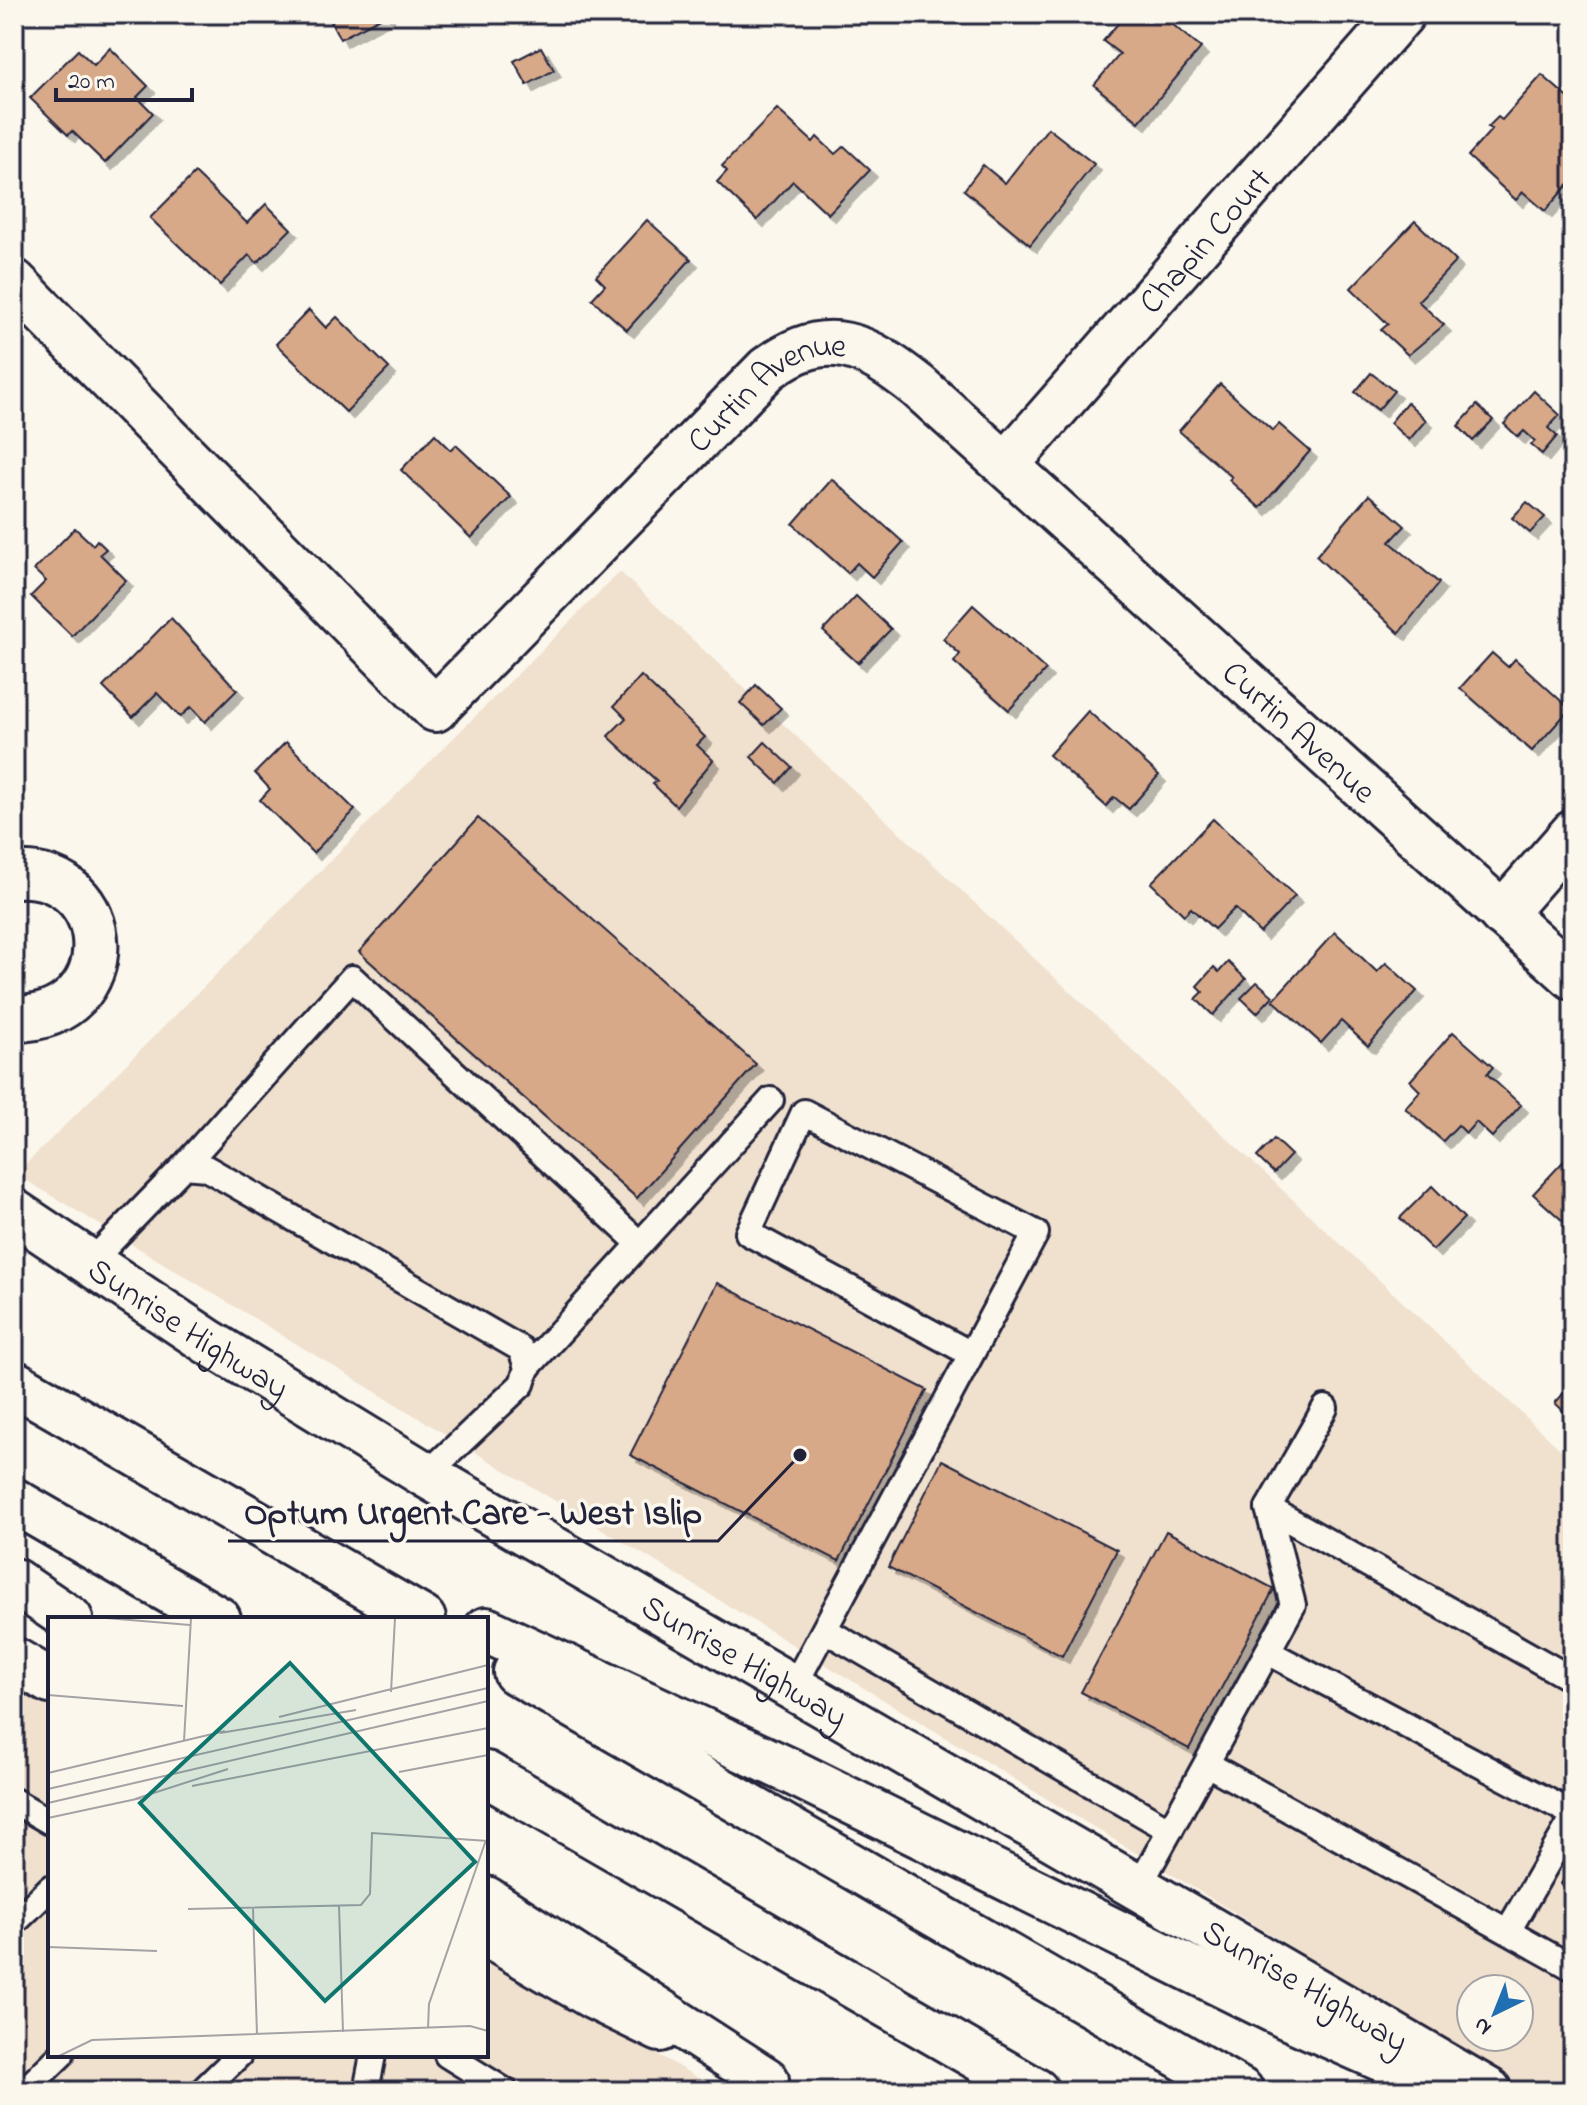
<svg xmlns="http://www.w3.org/2000/svg" width="1587" height="2105" font-family="'Indie Flower',sans-serif">
<style>
.built{fill:#f0e0ce;fill-rule:evenodd}
.building{fill:#d7a989;stroke:#22223b;stroke-width:2;filter:url(#shadow)}
.lines{fill:none;stroke-linecap:round;stroke-linejoin:round}
.service-casing{stroke:#22223b;stroke-width:30}
.minor-casing{stroke:#22223b;stroke-width:50}
.secondary-casing{stroke:#22223b;stroke-width:50}
.motorway-casing{stroke:#22223b;stroke-width:50}
.service{stroke:#fbf7ec;stroke-width:24}
.minor{stroke:#fbf7ec;stroke-width:44}
.secondary{stroke:#fbf7ec;stroke-width:44}
.motorway{stroke:#fbf7ec;stroke-width:44}
.labels{text-anchor:middle;stroke-width:7;stroke-linejoin:round;paint-order:stroke}
.street-label{font-size:34px;fill:#22223b;stroke:#fbf7ec}
.inset-road{fill:none;stroke:#a4a2a5;stroke-width:2}
.view{fill:#0f766e;fill-opacity:0.15;stroke:#0f766e;stroke-width:4}
.inset-edge{fill:none;stroke:#22223b;stroke-width:4}
.leader{fill:none;stroke:#22223b;stroke-width:3}
.callout-dot{fill:#22223b;stroke:#fbf7ec;stroke-width:3}
.callout-label{font-size:36px;text-anchor:middle;font-weight:bold;fill:#22223b;stroke:#fbf7ec;stroke-width:7;stroke-linejoin:round;paint-order:stroke}
</style>
<defs>
<filter id="shadow"><feDropShadow dx="7" dy="7" stdDeviation="0" flood-color="#0004"/></filter>
</defs>
<rect width="100%" height="100%" fill="#fbf7ec"/>
<filter id="ink" filterUnits="userSpaceOnUse"><feTurbulence type="fractalNoise" baseFrequency=".0125" numOctaves="2"/><feDisplacementMap in="SourceGraphic" scale="16" xChannelSelector="R" yChannelSelector="G"/><feConvolveMatrix kernelMatrix="1 2 1 2 8 2 1 2 1" color-interpolation-filters="sRGB"/></filter>
<g filter="url(#ink)">
<g class="built">
<path d="M620 572 1573 1461V2091H1529L16 1174ZM1471 1989H1519V2037H1471Z"/>
<path d="M14 1675 50 1696V2055H486V1953L720 2091H14Z"/>
</g>
<g class="building">
<path d="M327 14H388L340 39Z"/>
<path d="M1126 14H1160L1201 48 1139 122 1094 85 1120 54 1103 41Z"/>
<path d="M541 47 554 70 527 85 514 61Z"/>
<path d="M110 48 148 86 137 97 153 113 105 163 72 131 68 135 30 98 78 50 94 65Z"/>
<path d="M1542 75 1573 102V179L1545 211 1523 192 1516 200 1468 156 1492 129 1488 127 1498 117 1502 120Z"/>
<path d="M777 109 813 142 817 137 835 154 844 146 870 170 828 214 793 181 757 220 717 182 727 171 722 166Z"/>
<path d="M1048 128 1094 164 1030 245 964 190 983 165 1005 183Z"/>
<path d="M195 173 247 223 266 204 291 229 257 263 249 255 220 285 150 218Z"/>
<path d="M647 220 691 259 627 330 592 299 605 285 596 276Z"/>
<path d="M1415 221 1456 261 1418 301 1444 325 1408 355 1381 330 1388 324 1351 288Z"/>
<path d="M309 310 326 328 337 317 389 368 346 412 276 344Z"/>
<path d="M1371 373 1394 391 1378 410 1355 392Z"/>
<path d="M1220 384 1273 431 1279 424 1310 451 1260 508 1229 480 1232 477 1179 431Z"/>
<path d="M1534 391 1560 415 1548 428 1557 436 1542 454 1531 445 1535 441 1524 431 1518 437 1504 424Z"/>
<path d="M1407 402 1426 420 1409 440 1390 423Z"/>
<path d="M1477 405 1493 420 1473 441 1458 426Z"/>
<path d="M435 434 451 450 456 445 511 497 471 538 401 470Z"/>
<path d="M832 479 903 542 872 577 857 563 848 573 793 524Z"/>
<path d="M1369 495 1405 526 1390 542 1439 583 1399 633 1316 556Z"/>
<path d="M1527 502 1545 517 1530 533 1512 518Z"/>
<path d="M75 528 93 545 97 540 106 549 100 554 126 580 72 636 31 596 46 581 34 570Z"/>
<path d="M856 596 891 629 858 663 823 631Z"/>
<path d="M973 605 1046 670 1009 710 954 662 960 654 943 639Z"/>
<path d="M171 618 237 690 205 722 191 707 180 717 157 693 133 717 103 687Z"/>
<path d="M1492 653 1508 667 1515 659 1570 709 1532 751 1460 688Z"/>
<path d="M641 676 705 737 697 745 713 760 676 806 653 784 657 781 608 736 626 718 614 706Z"/>
<path d="M756 685 781 708 764 725 740 703Z"/>
<path d="M1088 711 1159 775 1129 809 1114 797 1106 806 1049 755Z"/>
<path d="M286 742 355 810 313 853 260 800 270 789 255 773Z"/>
<path d="M765 742 792 767 778 783 751 757Z"/>
<path d="M478 818 756 1064 637 1198 359 952Z"/>
<path d="M1213 819 1295 896 1260 933 1235 908 1214 929 1191 908 1184 915 1151 883Z"/>
<path d="M1335 932 1377 972 1386 963 1417 991 1368 1046 1341 1021 1321 1043 1273 1000Z"/>
<path d="M1228 962 1246 979 1213 1015 1196 999 1203 992 1197 986 1214 967 1219 972Z"/>
<path d="M1257 982 1273 996 1257 1013 1241 998Z"/>
<path d="M1453 1032 1493 1067 1487 1074 1521 1105 1492 1137 1476 1122 1466 1133 1458 1125 1443 1141 1405 1108 1420 1091 1410 1081Z"/>
<path d="M1274 1139 1291 1155 1274 1173 1257 1157Z"/>
<path d="M1573 1151V1230L1533 1194Z"/>
<path d="M1432 1186 1464 1218 1433 1250 1400 1218Z"/>
<path d="M717 1283 927 1390 839 1561 630 1455Z"/>
<path d="M1573 1383V1420L1555 1403Z"/>
<path d="M942 1460 1117 1550 1062 1656 888 1567Z"/>
<path d="M1166 1531 1274 1589 1189 1749 1081 1692Z"/>
<path d="M1573 1863V1891L1561 1884Z"/>
</g>
<g class="lines">
<defs>
<g id="service">
<path d="M184 1166 206 1168 521 1349 527 1368 522 1384 426 1475"/>
<path d="M90 1263 184 1166 352 978 640 1244"/>
<path d="M527 1368 771 1100"/>
<path d="M1268 1508 1573 1680"/>
<path d="M825 1630 1170 1830 1293 1605 1268 1508 1325 1408"/>
<path d="M1268 1652 1573 1814"/>
<path d="M793 1688 1036 1233 804 1112 748 1233 971 1354"/>
<path d="M1207 1764 1573 1968"/>
<path d="M14 1801 50 1822"/>
<path d="M1138 1888 1170 1830"/>
<path d="M14 1923 50 1888"/>
<path d="M1508 1931 1573 1818"/>
<path d="M447 2055 505 2091"/>
<path d="M24 2091 61 2055"/>
<path d="M202 2091 239 2055"/>
<path d="M366 2091 373 2055"/>
</g>
<g id="minor">
<path id="s1" d="M14 282 435 709 767 369C827 324 866 345 919 387L1573 977"/>
<path id="s2" d="M1006 465 1402 14"/>
<path d="M14 875C118 867 127 1019 14 1019"/>
<path d="M1502 914 1573 833"/>
</g>
<g id="secondary">
<path id="s3" d="M14 1212 207 1341 426 1475 1489 2091"/>
<path d="M14 1660 50 1681"/>
<path d="M486 1934 594 1997 660 2029"/>
</g>
<g id="motorway">
<path d="M14 1383 423 1619"/>
<path d="M14 1501 218 1619"/>
<path d="M14 1581 70 1619"/>
<path d="M486 1630 790 1771 1290 2018 1454 2091"/>
<path d="M516 1672 1241 2091"/>
<path d="M486 1774 1036 2091"/>
<path d="M486 1899 766 2080"/>
</g>
</defs>
<use href="#service" class="service-casing"/>
<use href="#minor" class="minor-casing"/>
<use href="#secondary" class="secondary-casing"/>
<use href="#motorway" class="motorway-casing"/>
<use href="#service" class="service"/>
<use href="#minor" class="minor"/>
<use href="#secondary" class="secondary"/>
<use href="#motorway" class="motorway"/>
</g>
</g>
<g class="labels">
<g class="street-label">
<text dy="12" stroke="none"><textPath href="#s2" startOffset="300">Chapin Court</textPath></text>
<text dy="12" stroke="none"><textPath href="#s1" startOffset="1064">Curtin Avenue</textPath></text>
<text dy="12" stroke="none"><textPath href="#s1" startOffset="1758">Curtin Avenue</textPath></text>
<text dy="12" stroke="none"><textPath href="#s3" startOffset="210">Sunrise Highway</textPath></text>
<text dy="12" stroke="none"><textPath href="#s3" startOffset="858">Sunrise Highway</textPath></text>
<text dy="12" stroke="none"><textPath href="#s3" startOffset="1506">Sunrise Highway</textPath></text>
</g>
</g>
<g transform="translate(48 1617)">
<rect width="440" height="440" fill="#fbf7ec"/>
<path class="inset-road" d="M58 1 142 8M343 75 347 1M0 78 135 89M231 100 440 48M172 116 308 93M136 124 143 1M351 155 440 138M0 156 177 114M144 169 440 111M0 172 440 71M87 182 180 152M0 186 440 84M0 201 93 181M291 289 295 415M205 291 209 417M140 292 313 288 322 277 324 216 440 224M0 330 109 334M380 411 381 387 438 223M11 439 44 423 422 409 440 414"/>
<path class="view" d="M242 46 427 245 277 384 92 186Z"/>
<rect width="440" height="440" class="inset-edge"/>
</g>
<path class="leader" d="M800 1455L718 1541H228"/>
<circle class="callout-dot" cx="800" cy="1455" r="8"/>
<g class="callout-label">
<text x="473" y="1524">Optum Urgent Care - West Islip</text>
</g>
<rect width="1587" height="2105" fill="none" stroke="#fbf7ec" stroke-width="48"/>
<rect x="24" y="24" width="1539" height="2057" fill="none" stroke="#22223b" stroke-width="3" filter="url(#ink)"/>
<g transform="translate(1495 2013) rotate(223)"><circle r="38" fill="#fbf7ec" stroke="#a4a2a5" stroke-width="2"/>
<path d="M0-6L14 30L0 20L-14 30Z" fill="#1f6fb2"/>
<text y="-12" font-size="22" font-weight="bold" text-anchor="middle" fill="#22223b">N</text>
</g>
<path d="M56 88v12h136v-12" fill="none" stroke="#22223b" stroke-width="4"/>
<text x="68" y="88" font-size="24" fill="#22223b" stroke="#fbf7ec" stroke-width="6" paint-order="stroke">20 m</text>
</svg>
